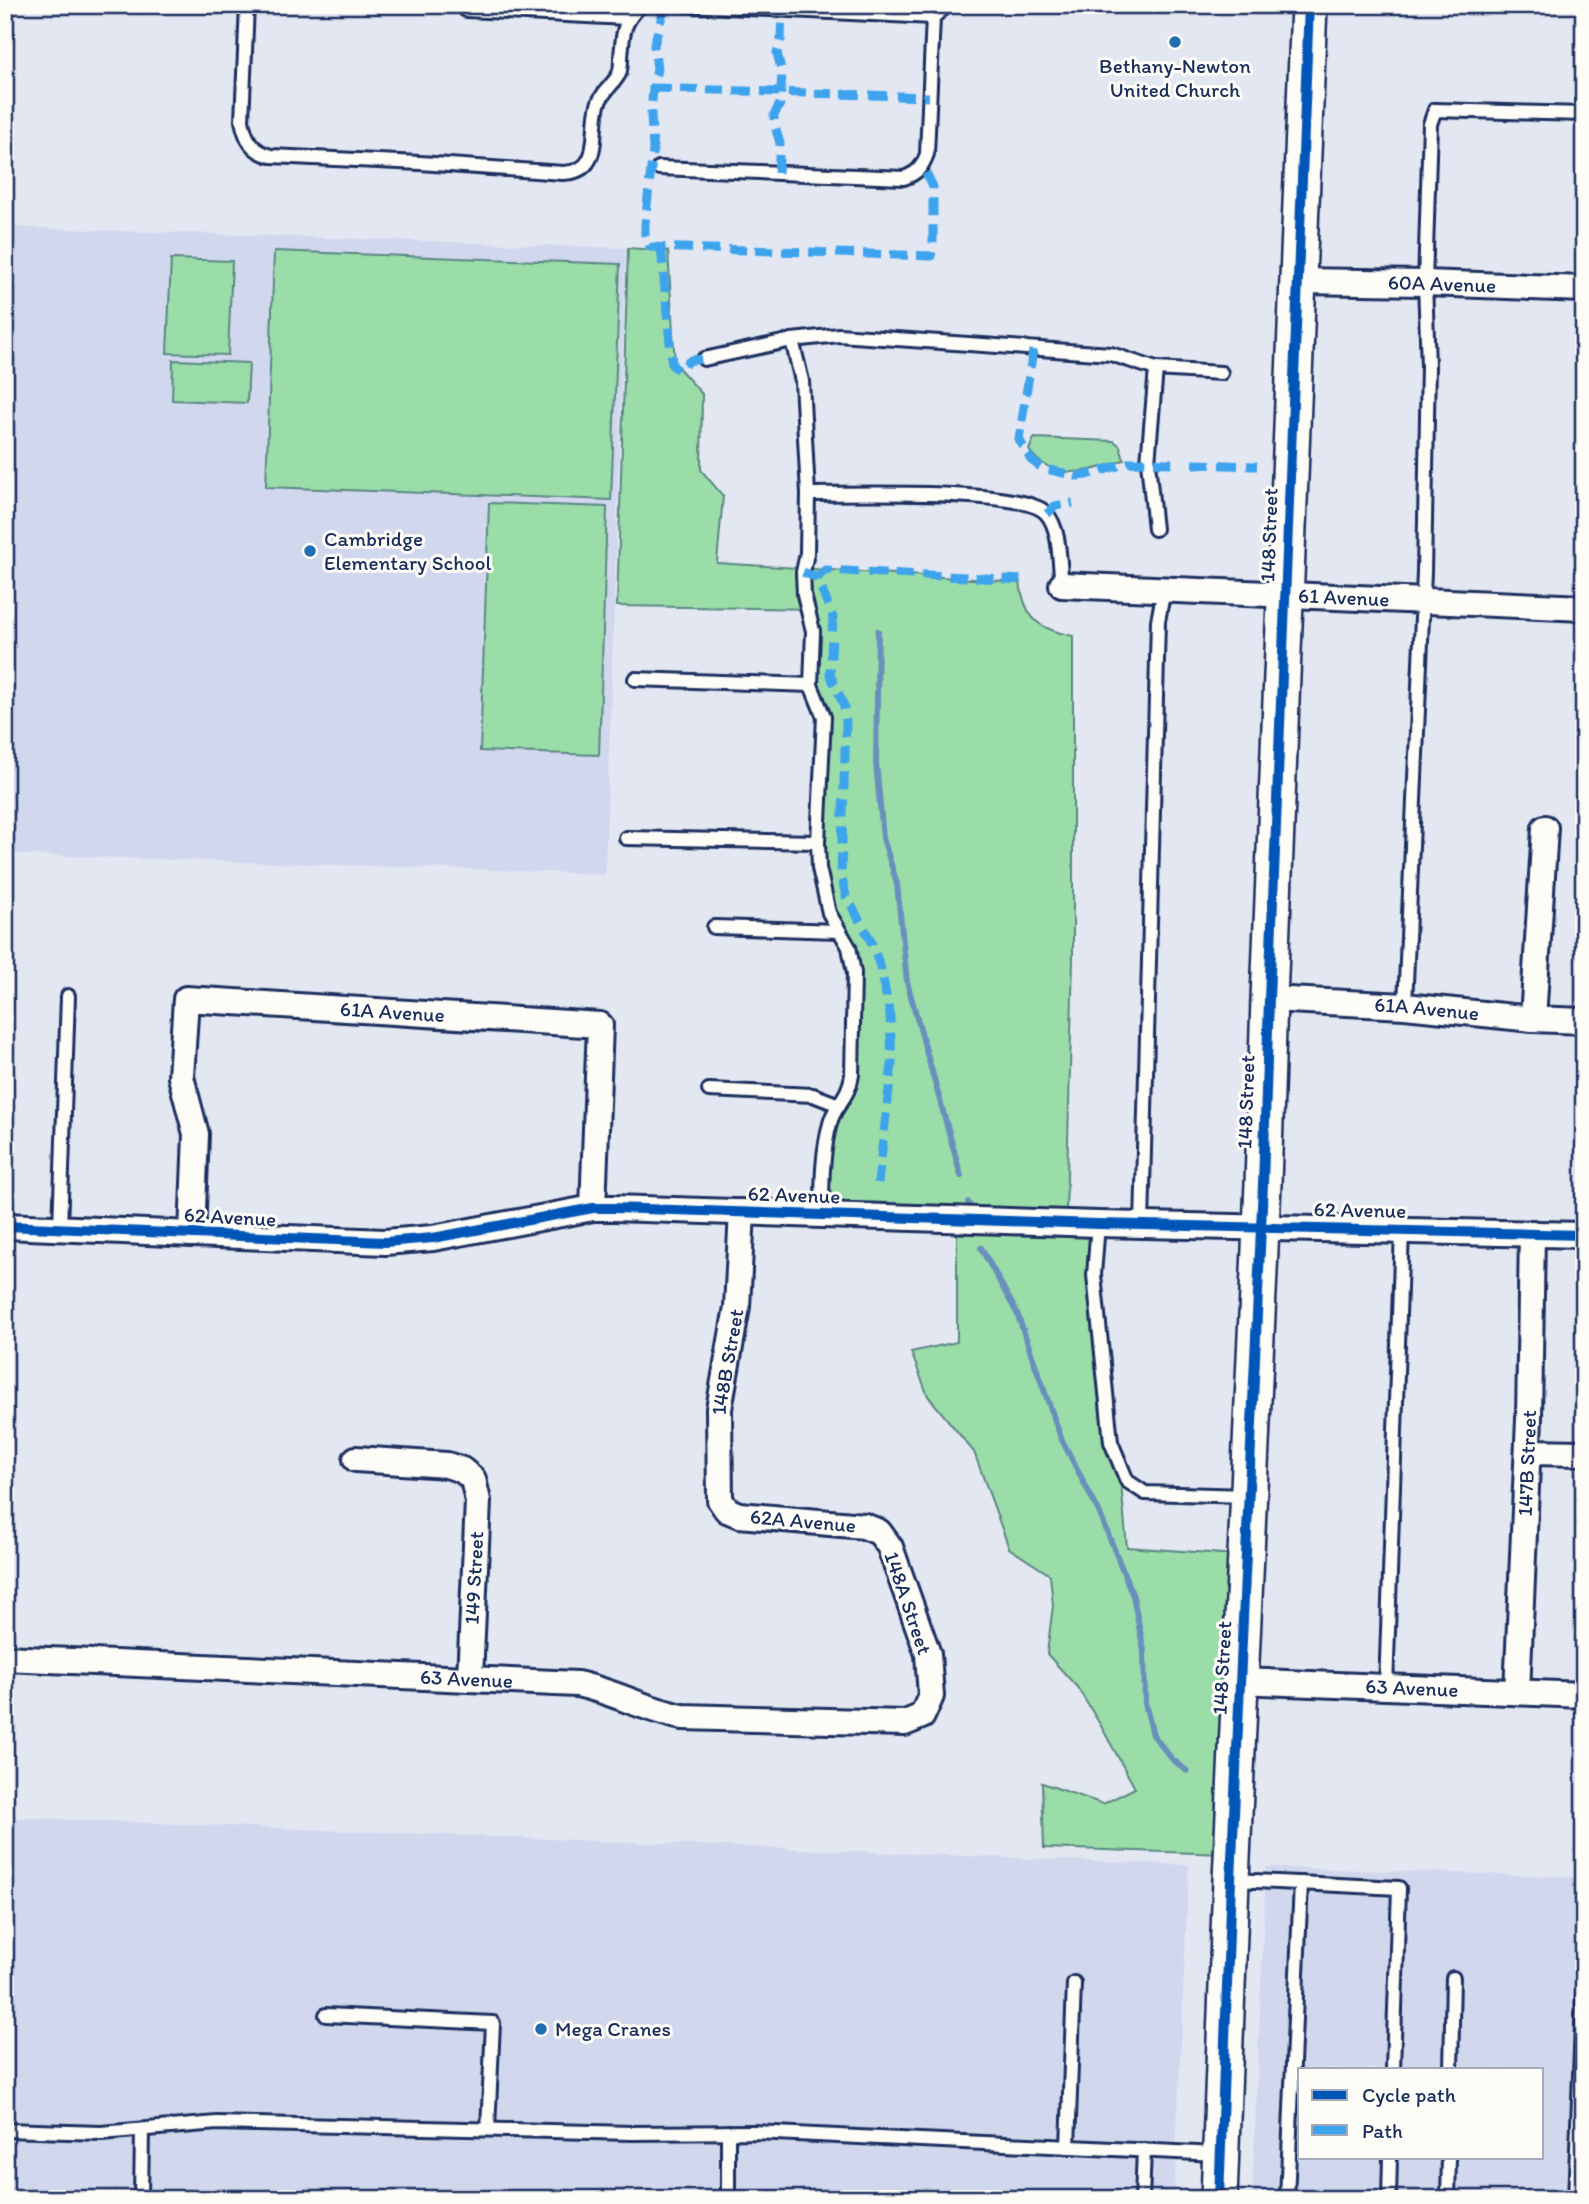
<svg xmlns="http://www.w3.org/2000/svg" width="1589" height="2204" font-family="Itim,sans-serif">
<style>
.built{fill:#d1d8ee;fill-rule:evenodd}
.green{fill:#9adda8;stroke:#5a8683;stroke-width:2}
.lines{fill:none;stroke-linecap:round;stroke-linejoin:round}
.stream{stroke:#6990bc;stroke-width:6}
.lane-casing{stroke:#1b2f5e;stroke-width:18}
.street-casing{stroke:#1b2f5e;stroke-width:30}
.secondary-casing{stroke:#1b2f5e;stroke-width:40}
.lane{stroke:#fdfcf7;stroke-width:12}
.street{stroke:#fdfcf7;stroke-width:24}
.secondary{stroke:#fdfcf7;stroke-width:35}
.quiet{stroke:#3da3ed;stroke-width:9;stroke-dasharray:18 9;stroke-linecap:butt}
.cycleway-casing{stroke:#fdfcf7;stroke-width:15}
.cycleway{stroke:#0057b8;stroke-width:10}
.poi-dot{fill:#1f6fb2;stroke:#fdfcf7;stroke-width:2.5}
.labels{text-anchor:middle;stroke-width:6;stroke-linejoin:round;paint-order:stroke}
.poi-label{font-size:21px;fill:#1b2f5e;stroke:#fdfcf7;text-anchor:start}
.street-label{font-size:21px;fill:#1b2f5e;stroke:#fdfcf7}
</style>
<rect width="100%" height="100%" fill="#e3e7f2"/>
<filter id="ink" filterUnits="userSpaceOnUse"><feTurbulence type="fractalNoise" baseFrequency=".0143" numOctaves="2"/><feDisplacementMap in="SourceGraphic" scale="14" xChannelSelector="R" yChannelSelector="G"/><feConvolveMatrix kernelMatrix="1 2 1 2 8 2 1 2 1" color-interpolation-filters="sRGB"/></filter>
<g filter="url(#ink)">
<g class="built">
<path d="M5 227 626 248 605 874 5 854Z"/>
<path d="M5 1817 1189 1865 1174 2199H5Z"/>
<path d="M1266 1867 1584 1877V2199H1252ZM1300 2069H1542V2157H1300Z"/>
</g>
<g class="green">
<path d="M628 248 668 251 675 364 702 394 701 470 723 496 717 563 1020 582C1025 619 1038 629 1073 636V960L1066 1213 1092 1233 1087 1272 1105 1444 1121 1484 1127 1547 1236 1555 1226 1854 1044 1848 1042 1783 1103 1804 1135 1788 1100 1724 1077 1687 1047 1654 1053 1605 1050 1575 1009 1548 974 1452 928 1396 911 1352 957 1342V1226L827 1210C828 1183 826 1142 837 1118 846 1099 854 1097 857 1074L858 973 832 909 824 868V843L830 742 828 716 817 684V631L814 609 617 606Z"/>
<path d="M274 251 620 264 611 500 266 487Z"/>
<path d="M171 259 232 261 228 355 167 353Z"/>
<path d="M173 360 249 363 247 403 172 400Z"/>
<path d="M1034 438 1114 441 1120 446 1124 460C1091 472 1053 483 1029 450Z"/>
<path d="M489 503 607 507 599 755 480 751Z"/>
</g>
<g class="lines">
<g class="stream">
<path d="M878 631 876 763 883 838 897 884 907 982 961 1176"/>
<path d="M968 1202 970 1207"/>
<path d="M981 1248 1017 1313 1061 1438 1100 1514 1133 1596 1144 1651 1145 1703 1153 1735 1172 1759 1187 1771"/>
</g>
<defs>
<g id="lane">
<path d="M247 5 242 121C246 140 252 151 271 156L420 163 563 173C604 172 590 132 598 105 601 93 613 85 619 74 621 69 621 63 621 58 623 33 622 23 641 5"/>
<path d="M686 5 933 17 948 5"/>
<path d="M466 10 627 18"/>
<path d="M659 168 904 178C917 173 922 168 927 154L933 17"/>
<path d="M792 340 802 381 808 494 807 553 803 572 804 595 813 631 811 685 824 717 818 842 819 868 829 913 849 947 854 973 852 1075C849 1096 837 1103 831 1120 822 1150 822 1184 822 1215"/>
<path d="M704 359 792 340 839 335 1111 354 1156 369 1221 373"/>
<path d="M808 494C848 494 1023 488 1046 513 1061 529 1059 564 1062 585"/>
<path d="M1155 529 1148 462 1156 369"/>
<path d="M635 679 811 685"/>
<path d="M626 838 818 842"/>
<path d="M714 927 838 931"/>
<path d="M1405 1006 1424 572 1428 366 1425 283 1430 124 1435 110 1584 114"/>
<path d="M709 1090 813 1095 839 1105"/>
<path d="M1098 1224 1094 1275 1111 1442 1127 1481 1145 1493 1247 1496"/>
<path d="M1142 1225 1158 621 1164 589"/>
<path d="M60 1228 68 996"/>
<path d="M1386 1688 1402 1230"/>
<path d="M1235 1880 1399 1888 1393 2069"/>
<path d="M326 2015 493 2023 488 2129"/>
<path d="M1451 2069 1453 1978"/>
<path d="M5 2130 101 2133 217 2123 632 2133 753 2132 1218 2154"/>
<path d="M728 2132V2199"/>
<path d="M1068 2147 1074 1983"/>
<path d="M141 2199 142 2130"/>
<path d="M1142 2199 1144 2150"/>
<path d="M1287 2199 1301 1883"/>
<path d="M1389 2199 1390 2157"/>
<path d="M1448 2199 1449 2157"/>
<path d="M1575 2199 1584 1975"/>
</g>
<g id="street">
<path id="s1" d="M1298 281 1425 283 1584 289"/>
<path id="s2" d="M1062 585 1584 608"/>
<path id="s3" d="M1269 999 1405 1006 1533 1019 1584 1021"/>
<path d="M1533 1019 1545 828"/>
<path d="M5 1226 385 1242 433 1238 593 1208H613L1098 1224 1584 1235"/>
<path id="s4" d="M192 1234 196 1134 181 1077 186 999 600 1025 593 1208"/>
<path d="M1528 1452 1584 1453"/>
<path d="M356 1459 447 1465 462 1470 473 1479 478 1501 470 1678"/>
<path id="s5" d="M5 1658 577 1684C613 1691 645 1710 683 1717L905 1723 922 1716 931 1696 928 1654 890 1547 879 1532 864 1526 739 1515 727 1510 720 1500 719 1409 737 1307 742 1212"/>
<path id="s6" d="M1240 1681 1584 1695"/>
<path id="s7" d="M1517 1692 1529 1419 1532 1233"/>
</g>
<path id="secondary" d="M1219 2199 1231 1880 1263 1184 1269 999 1309 5"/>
</defs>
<use href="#lane" class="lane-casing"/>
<use href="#street" class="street-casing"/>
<use href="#secondary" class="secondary-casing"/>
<use href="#lane" class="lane"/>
<use href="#street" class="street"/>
<use href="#secondary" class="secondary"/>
<g class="quiet">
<path d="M665 5 654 45 657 69 653 88 651 114 653 150 645 224V237L650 247 931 256 933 245V187L923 166"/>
<path d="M653 88 929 97"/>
<path d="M778 173 780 143 774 123V115L780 104 782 73 777 53 781 39 782 10"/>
<path d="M661 247 672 365 678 370 691 360 704 359"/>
<path d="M1033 350 1019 439 1031 460 1042 468 1076 476 1087 475 1131 462 1176 463"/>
<path d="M1193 464 1257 466"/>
<path d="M1047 514 1055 506 1073 503"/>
<path d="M803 572 817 578 833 617 830 674 844 706 846 723 841 874 846 896 870 939 881 969 890 1015 892 1064 878 1183"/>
<path d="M817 578 825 570 1024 580"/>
</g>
<defs>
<g id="cycleway">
<path d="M5 1226 385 1242 433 1238 593 1208H613L1098 1224 1584 1235"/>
<path d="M1219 2199 1231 1880 1263 1184 1269 999 1309 5"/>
</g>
</defs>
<use href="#cycleway" class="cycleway-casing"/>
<use href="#cycleway" class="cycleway"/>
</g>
</g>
<g class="poi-dot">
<circle cx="1175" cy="42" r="7"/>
<circle cx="310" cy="551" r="7"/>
<circle cx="541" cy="2029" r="7"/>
</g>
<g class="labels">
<g class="poi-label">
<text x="1175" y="73" text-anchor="middle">Bethany-Newton<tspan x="1175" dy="24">United Church</tspan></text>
<text x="324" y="546">Cambridge<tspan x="324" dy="24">Elementary School</tspan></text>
<text x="555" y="2036">Mega Cranes</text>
</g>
<g class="street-label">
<text dy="7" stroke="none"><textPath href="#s1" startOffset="144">60A Avenue</textPath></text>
<text transform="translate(1269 535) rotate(-88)" y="7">148 Street</text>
<text dy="7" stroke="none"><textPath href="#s2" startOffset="282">61 Avenue</textPath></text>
<text dy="7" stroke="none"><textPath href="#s3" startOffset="158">61A Avenue</textPath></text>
<text dy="7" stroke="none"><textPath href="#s4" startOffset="444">61A Avenue</textPath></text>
<text transform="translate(1246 1102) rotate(-88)" y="7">148 Street</text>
<text transform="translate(794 1195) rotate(2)" y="7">62 Avenue</text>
<text transform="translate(1360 1210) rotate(1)" y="7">62 Avenue</text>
<text transform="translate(230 1217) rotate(3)" y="7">62 Avenue</text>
<text dy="7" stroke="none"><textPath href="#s5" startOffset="1426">148B Street</textPath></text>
<text dy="7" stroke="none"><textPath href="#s7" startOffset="229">147B Street</textPath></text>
<text transform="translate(803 1521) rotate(5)" y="7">62A Avenue</text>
<text transform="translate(474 1578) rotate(-87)" y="7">149 Street</text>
<text transform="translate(908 1603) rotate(71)" y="7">148A Street</text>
<text transform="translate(1222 1668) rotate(-87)" y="7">148 Street</text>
<text dy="7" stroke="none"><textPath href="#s5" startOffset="462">63 Avenue</textPath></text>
<text dy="7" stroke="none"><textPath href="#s6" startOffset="172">63 Avenue</textPath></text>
</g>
</g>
<rect width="1589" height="2204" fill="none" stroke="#fdfcf7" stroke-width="28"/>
<rect x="14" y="14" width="1561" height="2176" fill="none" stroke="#1b2f5e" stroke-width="2.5" filter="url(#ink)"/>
<rect x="1298" y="2068" width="245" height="91" fill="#fdfcf7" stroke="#a3aaba" stroke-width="2"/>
<rect x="1312" y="2090" width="35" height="10" fill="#0057b8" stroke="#a3aaba" stroke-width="2"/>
<text x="1362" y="2102" font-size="21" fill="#1b2f5e">Cycle path</text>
<rect x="1312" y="2125" width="35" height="10" fill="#3da3ed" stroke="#a3aaba" stroke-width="2"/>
<text x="1362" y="2138" font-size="21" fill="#1b2f5e">Path</text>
</svg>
